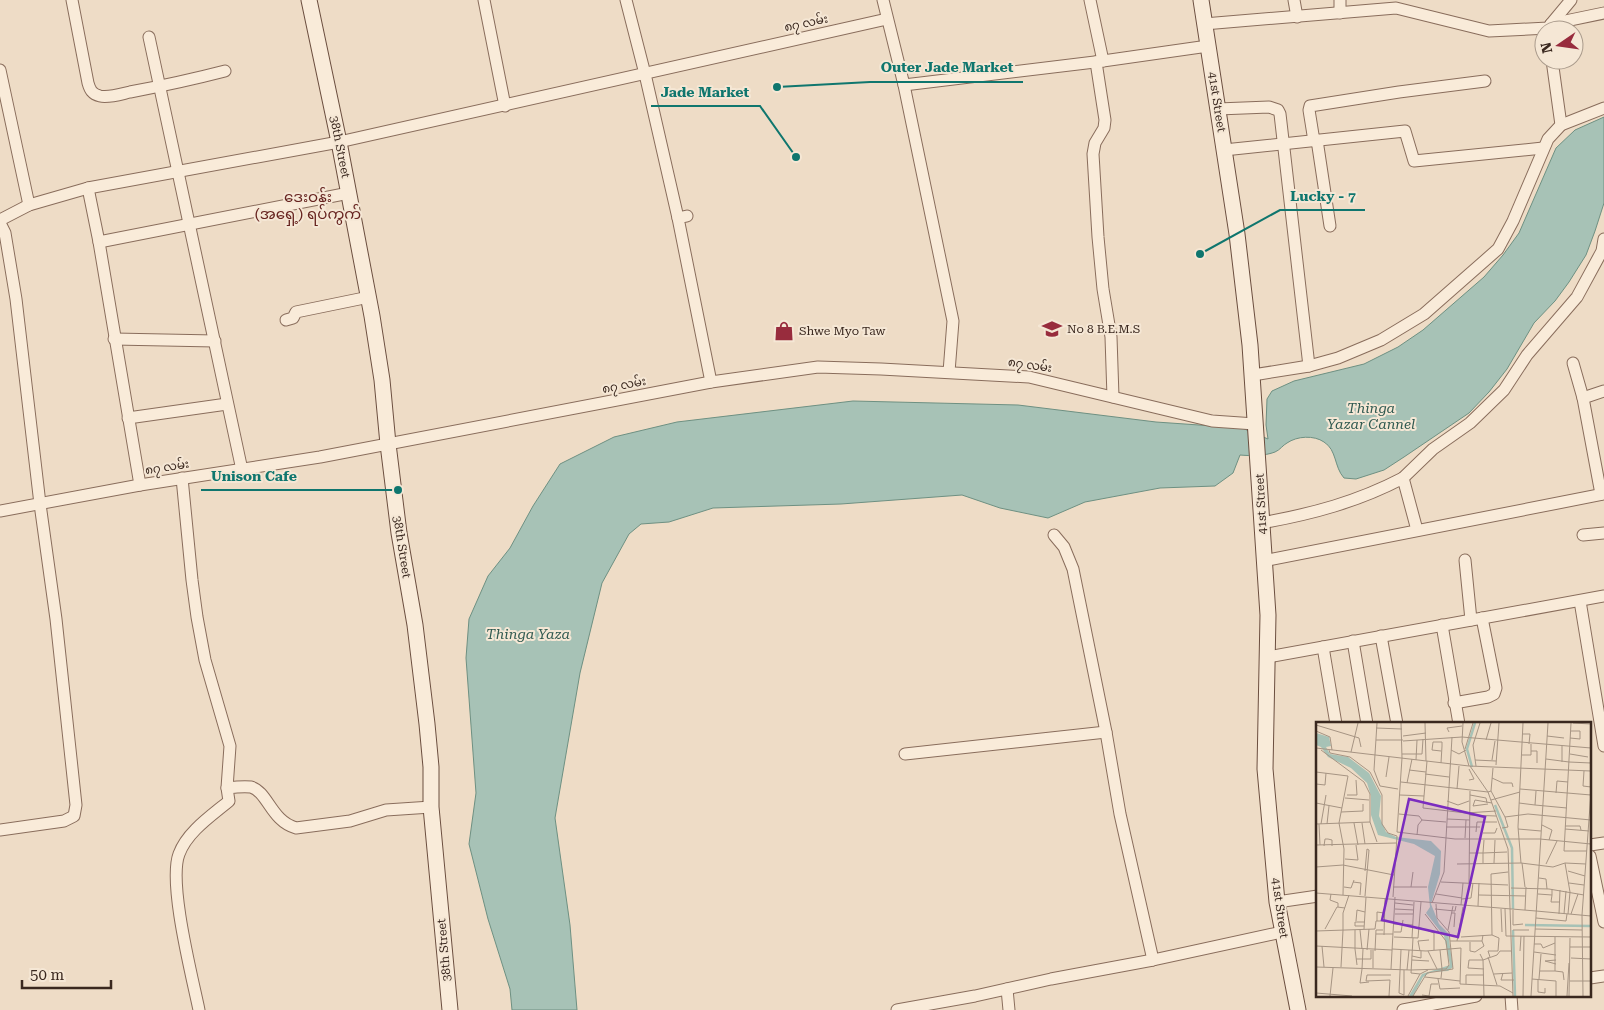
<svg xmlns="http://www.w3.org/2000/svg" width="1604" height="1010" font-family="'Roboto Serif','Noto Sans Myanmar',serif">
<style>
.water{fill:#a7c2b6;stroke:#6e9082}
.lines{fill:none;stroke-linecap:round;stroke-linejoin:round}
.minor-casing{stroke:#896d5c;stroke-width:13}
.secondary-casing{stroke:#6b4e3f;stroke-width:17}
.minor{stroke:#f9ebd9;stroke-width:11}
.secondary{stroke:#f9ebd9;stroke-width:15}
.labels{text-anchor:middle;stroke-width:4;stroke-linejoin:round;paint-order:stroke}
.street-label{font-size:12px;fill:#3a281f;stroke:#f5e7d5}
.poi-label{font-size:12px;fill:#3a281f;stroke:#f5e7d5;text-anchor:start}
.water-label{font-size:14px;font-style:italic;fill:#2f5950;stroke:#f5e7d5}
.quarter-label{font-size:15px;fill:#66231f;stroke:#f5e7d5}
.inset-river{fill:none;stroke:#a7c2b6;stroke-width:2.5}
.inset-road{fill:none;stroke:#a69483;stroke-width:1}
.view{fill:#7b2cbf;fill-opacity:0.15;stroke:#7b2cbf;stroke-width:2.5}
.inset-edge{fill:none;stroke:#3a281f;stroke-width:2.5}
.leader{fill:none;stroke:#0f766e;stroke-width:2}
.callout-dot{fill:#0f766e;stroke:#f5e7d5;stroke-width:2}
.callout-label{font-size:14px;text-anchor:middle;font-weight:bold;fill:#0f766e;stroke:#f5e7d5;stroke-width:4;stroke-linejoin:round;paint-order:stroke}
</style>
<rect width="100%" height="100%" fill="#eedcc6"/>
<path class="water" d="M1604 117V203L1595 231 1586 255 1569 282 1555 301 1534 323 1507 369 1489 392 1469 413 1404 457 1384 470 1356 479 1344 478C1334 467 1337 450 1324 442 1314 435 1297 436 1287 443 1283 445 1280 450 1275 452 1265 456 1250 456 1240 455L1233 473 1215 486 1160 488 1085 502 1048 518 1000 508 962 495 841 504 713 508 669 522 641 524 629 534 602 583 580 673 555 818 570 925 577 1010H512L510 989 488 919 469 844 476 793 466 658 469 619 488 576 510 548 533 506 560 464 614 437 677 422 853 401 1018 405 1156 422 1242 428 1268 439 1266 425 1267 399 1272 391 1294 381 1364 364 1398 347 1423 330 1484 277 1503 255 1519 233 1556 148 1575 130Z"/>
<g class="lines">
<defs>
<g id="minor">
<path d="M72 0 88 83C90 90 92 94 100 96 109 98 121 94 130 92 162 86 194 79 225 71"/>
<path d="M484 0 505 106"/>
<path d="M626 0 645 74 678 218"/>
<path d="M883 0 904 85 1103 61 1208 46"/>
<path d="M1090 0 1103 61"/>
<path d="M1294 0 1297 17"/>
<path d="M1340 0V13"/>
<path d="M1204 24 1396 8 1489 31 1548 28 1551 24 1604 13"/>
<path d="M1551 24 1571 0"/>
<path d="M149 37 242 470"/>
<path d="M1552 60 1561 125"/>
<path d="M1096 62 1105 120 1104 128 1095 143 1093 154 1098 237 1103 289 1111 337 1113 397"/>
<path d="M0 70 29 205"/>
<path d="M904 85 953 321 949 372"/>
<path d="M1218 109 1269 107 1278 110 1280 114 1309 366"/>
<path d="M1317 140 1330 226"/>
<path d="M1314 141 1309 110 1310 106 1399 92 1485 81"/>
<path d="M1224 150 1405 131 1414 161 1543 148"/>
<path d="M88 188 99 242 140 485"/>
<path d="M687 216 678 218 711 382"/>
<path d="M0 220 29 205 88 188 339 142 887 19"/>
<path d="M0 223 5 233 16 299 40 504 56 619 76 805 74 816 64 821 0 830"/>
<path d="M99 242 349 193"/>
<path d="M286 320 293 318 296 312 369 297"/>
<path d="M114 339 215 341"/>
<path d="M1573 363 1583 398"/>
<path d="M1253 375 1309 366 1338 358 1381 340 1424 314 1498 249 1513 221 1548 139 1561 125 1604 108"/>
<path d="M128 418 227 404"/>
<path d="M182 478 192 580 197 617 205 660 230 746 227 788"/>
<path d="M1403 478 1433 449 1470 423 1504 390 1527 355 1577 297 1602 251 1604 239"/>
<path d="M1601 494 1583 398 1604 391"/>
<path d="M0 511 140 485 320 457 711 382 818 367 881 369 1029 377 1212 421 1255 424"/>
<path d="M1261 523C1312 514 1357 502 1403 478L1417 530"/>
<path d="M1054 535 1064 547 1073 569 1106 732 1120 814 1153 960"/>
<path d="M1583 535 1604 533"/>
<path d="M1465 560 1471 620"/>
<path d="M1263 561 1604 494"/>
<path d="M1580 601 1604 746"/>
<path d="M1442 625 1459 724"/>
<path d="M1381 636 1397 724"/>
<path d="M1353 641 1367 724"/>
<path d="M1323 647 1336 724"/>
<path d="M1268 657 1604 596"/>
<path d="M1454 703 1488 697 1494 694 1496 688 1482 618"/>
<path d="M905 754 1106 732"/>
<path d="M1590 845 1604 843"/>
<path d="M1590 856 1604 922"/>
<path d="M1277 902 1318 896"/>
<path d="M1590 978 1604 976"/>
<path d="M1007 989 1009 1010"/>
<path d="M1511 996 1512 1010"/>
<path d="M199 1010C192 976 168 883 179 854 187 832 211 816 229 801L227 788C235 787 244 786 251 787 268 792 271 821 296 828L350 821 386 810 431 807"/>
<path d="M897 1010 975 996 1051 979 1153 960 1282 932"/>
<path d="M1403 1010 1476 996"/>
</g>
<g id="secondary">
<path d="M309 0 339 142 372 316 382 380 388 444 399 533 415 625 427 724 431 767V807L450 1010"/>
<path d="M1201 0 1237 234 1250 345 1268 615 1265 769 1277 902 1298 1010"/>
</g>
</defs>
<use href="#minor" class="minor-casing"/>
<use href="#secondary" class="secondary-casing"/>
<use href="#minor" class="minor"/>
<use href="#secondary" class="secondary"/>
</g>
<defs>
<symbol id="school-bare" viewBox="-9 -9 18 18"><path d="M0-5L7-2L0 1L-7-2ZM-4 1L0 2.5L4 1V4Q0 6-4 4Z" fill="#982c3d" stroke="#f5e7d5" stroke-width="2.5" paint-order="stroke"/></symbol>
<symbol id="shop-bare" viewBox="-9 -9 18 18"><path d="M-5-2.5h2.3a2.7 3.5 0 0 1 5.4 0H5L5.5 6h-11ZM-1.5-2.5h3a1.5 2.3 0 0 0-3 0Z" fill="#982c3d" stroke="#f5e7d5" stroke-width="2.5" paint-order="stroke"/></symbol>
</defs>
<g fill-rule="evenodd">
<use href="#school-bare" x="1038" y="315" width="28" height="28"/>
<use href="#shop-bare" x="770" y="317" width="28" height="28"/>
</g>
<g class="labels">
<g class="street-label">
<text transform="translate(806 23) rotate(-12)" y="4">၈၇ လမ်း</text>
<text transform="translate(1217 102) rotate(81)" y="4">41st Street</text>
<text transform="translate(340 147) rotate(79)" y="4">38th Street</text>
<text transform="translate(1030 365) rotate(8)" y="4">၈၇ လမ်း</text>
<text transform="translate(624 385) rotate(-11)" y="4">၈၇ လမ်း</text>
<text transform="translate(167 467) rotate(-9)" y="4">၈၇ လမ်း</text>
<text transform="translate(1261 504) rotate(-93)" y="4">41st Street</text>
<text transform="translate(402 547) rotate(81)" y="4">38th Street</text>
<text transform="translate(1280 908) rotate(82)" y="4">41st Street</text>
<text transform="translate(444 950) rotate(-95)" y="4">38th Street</text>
</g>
<g class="poi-label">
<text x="1067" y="333">No 8 B.E.M.S</text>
<text x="799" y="335">Shwe Myo Taw</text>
</g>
<g class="water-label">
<text x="1371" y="413">Thinga<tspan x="1371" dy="16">Yazar Cannel</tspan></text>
<text x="528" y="639">Thinga Yaza</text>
</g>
<g class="quarter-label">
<text x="308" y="202">ဒေးဝန်း<tspan x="308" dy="17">(အရှေ့) ရပ်ကွက်</tspan></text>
</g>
</g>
<g transform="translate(1316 722)">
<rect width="275" height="275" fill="#eedcc6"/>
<path d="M0 11 13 15 15 24 10 25 14 32 32 35 53 51 65 74 63 94 70 110 80 115 115 119 125 129 124 152 115 182 123 202 132 211 137 245 132 249 115 250 107 255 97 274H93L106 252 134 243 128 214 110 191 114 185 112 165 119 134 98 122 62 113 55 93V74L51 61 35 46 12 35 5 25 0 23Z" fill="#a7c2b6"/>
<path class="inset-river" d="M156 45 151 27 159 1M179 83 196 126 197 187M209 203 275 204M197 208 199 274"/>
<path class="inset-road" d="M61 1 58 48 64 64M85 1 86 36M109 1 110 39M147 1 146 20 153 44M255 1 248 129H271M257 1 275 2M0 3 43 16 45 25M60 6 86 7M0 9 14 15 16 28M133 10 131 6 146 4M207 12H214L213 22M87 14 110 11M231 14 248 16M254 16 264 17V9H255M60 18H87M170 18 175 1M87 19 146 15 275 26M246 24V40M0 26 153 44 275 49M149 27 157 1M5 28 48 60 54 72V100M13 28 14 31 34 35 54 50 66 73V102L72 111 81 114M135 28 143 32 150 28M215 29H221V41M35 30 42 1M86 32H106L107 17M254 32 272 35M206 33H215V22M86 36 81 110 139 117H224L275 122M230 37 253 40M100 38 101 18M159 38 180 39M176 38 179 19M111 39 107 86 150 91 180 89M253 40 275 41M125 41 126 24V20H117L116 28 125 29M180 43 183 1M154 44 172 70 192 127 197 274M160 44 157 23 164 1M153 47 158 57 153 58M93 48 110 50M268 49 267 64 275 65M0 50 32 54 23 101 28 127 27 173M109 52 133 55M70 55 73 35M176 56 187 61H196L197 65M85 60 172 70 175 69 177 46M91 61 96 37M0 62 9 63 10 51M64 64 82 67M141 67 143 44M204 67 275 73M175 69 189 95 192 105 186 106M240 71 241 59 252 60M31 73H41L40 58M84 73 108 74M154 73 170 76 171 81M29 76 53 78M175 78 204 70M131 79 142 83 153 79M0 81 26 86M203 81 219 83 220 69M219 83 251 86M157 84 159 78 176 81M157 84 172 82M25 90 47 89V82M83 92 103 94 106 98 102 103 101 113M154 93 180 94M189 95 212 92 275 98M131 97 154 98M106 98 130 100M38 101 42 123M46 101 49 122M0 102 54 100 61 120M3 102 4 123M5 102 10 73M11 102 13 84M226 103 236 108 233 118M249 104H264L265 108M130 105H164M202 107 225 109M249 107 273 109M160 110 161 100H181M167 111H179L181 106M149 116 150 98M0 123 80 121M8 124 9 117H12L16 118V124M153 131H167L168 118M29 137 42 138 40 123M167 141V131L191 130M178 141 179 118M205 141 202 105 207 1M206 141 209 165M249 141 254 170 252 192M141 142 205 141 237 145 249 141 270 142M230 142 241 119M0 145 27 143 78 153M49 149 51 127 53 128M252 149 269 154M223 156 230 157 231 167M37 160 45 161 44 173M125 160 147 161M153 161 154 69M253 161 268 163M28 165 35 166 38 158M77 165H111M95 165 97 150M195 166 233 167 268 173M0 171 220 189M15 172 14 178 22 181V185M120 172 146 176M222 172 236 173V167M163 173 210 174M236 173 235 180H244M49 174 53 128M77 175 81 114M146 177 155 176 157 161M79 181 97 183M116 181 128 150 136 15M145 183 147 161 192 163M162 184 163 161M79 187 98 188M119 187 139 189 140 184M185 187 186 210M189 187 190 214 275 215M197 188V203L207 202M209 188 210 165M220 189 275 194M136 191H139L138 205M79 192H97M109 192 130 219 133 243 130 247H126L124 228M243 192 244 168M248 192 250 169M255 192 262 172M220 196 250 199 251 192M40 199 41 188 49 190M61 199V190L68 191M78 202 97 203M48 204H39V200H49M102 205 118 211V228M9 207 21 185 29 186M48 207 50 175M219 207 266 208M27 208V191L33 173M44 208 46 227M132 208 137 184M197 208H213M0 209 59 207 60 199H68M78 210H85L87 198M60 212H77M68 213 69 176M176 213 175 152 192 150M78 215 102 216 105 180M145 215 176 213 183 216 182 229M96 216 98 180M97 216 95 251 104 252 112 248M134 219H166L167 213M141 219 147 185M154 220V229L159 230 168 224 166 219M218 222H225L227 226 239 221M0 224 76 228M6 224 8 245M254 225H275M39 227V208M39 227 41 243M76 227 110 229 145 226 144 262 184 264 197 271M51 228 53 207M57 228V246M85 228 83 271 88 273M59 229 60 208H67M104 229 102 219 113 218M112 229 121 247M204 229 205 214M218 230 240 233M164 232 167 238H153L152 246 168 247M96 234 105 236V229M172 235 181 263M174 235 172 229H182M255 236 275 237M40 237H55V228M96 238 113 239M240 242 229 239 240 238M0 245 95 248M25 245 27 208M46 247 44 261 53 260M46 247 47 227M75 247 79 175M91 248 93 228M95 248 126 247 125 256M224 249H239V215M239 249 247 250 248 258M187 251 185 258H198M178 252 196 251M109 255 144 259M122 257 124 267 144 266M216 257 240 259V274M222 257V270L229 271V266M223 257 225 232M74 258 50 259 51 253H75M254 259H275M150 262V253H168M0 271 36 274M88 273V248M106 273 113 274 115 262H122M14 274 17 246M73 274 74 258M92 274 104 252M97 274 111 251 137 247 133 210 121 196 120 182M168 274 167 238 181 233 184 229H195M207 274 208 214M215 274 232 1M251 274 253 241M253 274 254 216M267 274 266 193 275 70"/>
<path class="view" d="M93 77 169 95 142 215 66 198Z"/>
<rect width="275" height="275" class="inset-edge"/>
</g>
<path class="leader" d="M777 87L870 82H1023M796 157L760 106H651M1200 254L1280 210H1365M398 490L307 490H201"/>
<g class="callout-dot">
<circle cx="777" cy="87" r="5"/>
<circle cx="796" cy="157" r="5"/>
<circle cx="1200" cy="254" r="5"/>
<circle cx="398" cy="490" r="5"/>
</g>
<g class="callout-label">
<text x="947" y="72">Outer Jade Market</text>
<text x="705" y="97">Jade Market</text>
<text x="1323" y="201">Lucky - 7</text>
<text x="254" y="481">Unison Cafe</text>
</g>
<g transform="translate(1559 45) rotate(257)"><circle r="24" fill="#f5e7d5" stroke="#aa9b8c"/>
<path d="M0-4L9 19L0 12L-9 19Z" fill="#982c3d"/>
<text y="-8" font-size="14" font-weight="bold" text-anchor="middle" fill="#3a281f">N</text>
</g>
<path d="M22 980v8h89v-8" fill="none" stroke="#3a281f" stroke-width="2.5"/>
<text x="30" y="980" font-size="15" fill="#3a281f" stroke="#f5e7d5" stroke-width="4" paint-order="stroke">50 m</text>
</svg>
